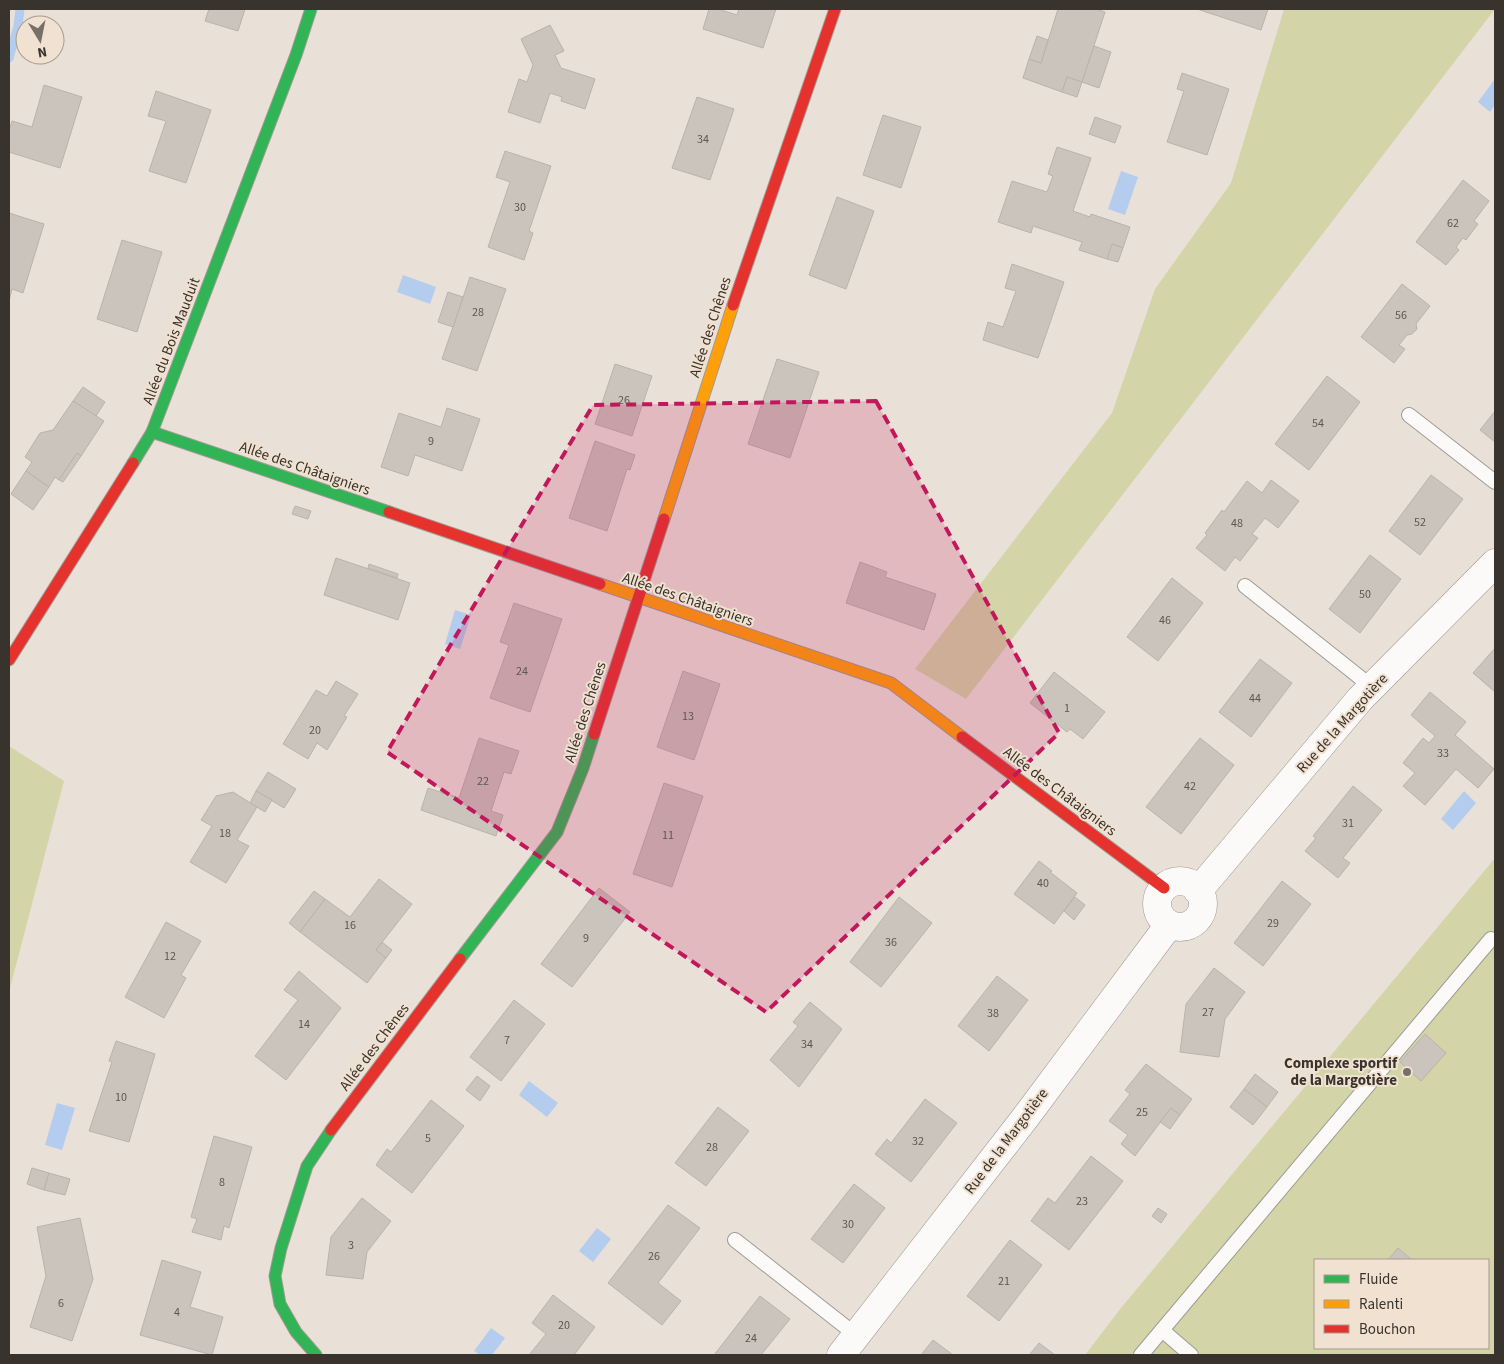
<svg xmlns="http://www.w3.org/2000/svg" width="1504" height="1364" font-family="'Source Sans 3',sans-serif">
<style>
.green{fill:#d3d4a8;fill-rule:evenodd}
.water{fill:#b4cced}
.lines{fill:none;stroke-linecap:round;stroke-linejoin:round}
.stream{stroke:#b4cced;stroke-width:9}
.building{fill:#cac4bc;stroke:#b9b3ac}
.lane-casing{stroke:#a09a93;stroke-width:16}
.street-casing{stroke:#a09a93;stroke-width:29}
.fast-casing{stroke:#a09a93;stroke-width:13}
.slow-casing{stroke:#a09a93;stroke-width:13}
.jam-casing{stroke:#a09a93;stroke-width:13}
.lane{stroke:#fcfaf9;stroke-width:14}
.street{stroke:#fcfaf9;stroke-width:28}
.fast{stroke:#30b455;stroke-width:11}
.slow{stroke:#ff9f0a;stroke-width:11}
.jam{stroke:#e5322d;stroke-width:11}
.marked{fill:#c2185b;fill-opacity:0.2;stroke:#c2185b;stroke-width:4;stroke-dasharray:10 6;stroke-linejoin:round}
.poi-dot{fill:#777069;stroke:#f0e1d1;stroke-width:2}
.labels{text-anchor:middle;stroke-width:4;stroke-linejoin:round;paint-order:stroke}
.number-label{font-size:12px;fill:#5d5751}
.street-label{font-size:15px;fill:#39332d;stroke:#f0e1d1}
.poi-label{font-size:15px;font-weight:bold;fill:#39332d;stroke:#f0e1d1;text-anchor:end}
</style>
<rect width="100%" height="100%" fill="#e9e1d8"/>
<g class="green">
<path d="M1284 9H1495L966 699 915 669 1112 413 1155 289 1231 183Z"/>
<path d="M9 746 64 781 9 992Z"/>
<path d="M1495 858V1355H1085L1121 1308ZM1315 1260H1488V1348H1315Z"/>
</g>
<g class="water">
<path d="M1495 79V105L1490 112 1478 102Z"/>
<path d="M1121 171 1138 177 1125 215 1108 209Z"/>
<path d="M403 275 436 287 430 304 397 292Z"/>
<path d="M455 610 471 615 460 649 445 644Z"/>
<path d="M1464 791 1476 803 1453 830 1441 819Z"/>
<path d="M529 1081 558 1103 547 1117 519 1095Z"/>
<path d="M57 1103 75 1108 62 1150 45 1145Z"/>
<path d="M597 1228 611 1239 593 1262 579 1251Z"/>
<path d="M491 1328 505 1338 492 1355H480L474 1351Z"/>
</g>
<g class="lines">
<path class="stream" d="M9 58 18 26 20 9"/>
</g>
<g class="building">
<path d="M209 9H245L238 31 205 21Z"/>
<path d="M709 9H718L737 15 739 9H776L763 48 703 29Z"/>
<path d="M1058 9H1096L1105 12 1082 82 1067 77 1062 92 1023 78 1029 59 1041 63Z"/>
<path d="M1197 9H1268L1261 30Z"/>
<path d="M550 25 564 51 555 55 561 68 595 79 585 109 561 101 562 97 550 93 540 123 508 112 519 79 527 82 533 65 521 39Z"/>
<path d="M1037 36 1048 40 1041 63 1029 59Z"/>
<path d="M1094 46 1111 52 1099 88 1082 82Z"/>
<path d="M1182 73 1229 89 1207 155 1167 142 1184 91 1177 89Z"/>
<path d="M1067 77 1082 82 1077 97 1062 92Z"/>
<path d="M44 85 82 97 60 168 9 152V131L12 121 32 127Z"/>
<path d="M156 91 211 110 186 183 149 171 166 121 148 116Z"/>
<path d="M697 97 734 109 710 180 672 168Z"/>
<path d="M883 115 921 127 901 188 863 175Z"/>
<path d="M1095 117 1121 126 1115 143 1089 134Z"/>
<path d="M1057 147 1091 158 1073 211 1090 217 1091 214 1130 227 1123 248 1112 244 1107 259 1079 250 1082 242 1033 226 1031 233 998 222 1012 181 1047 192 1053 176 1048 174Z"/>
<path d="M505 151 551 166 529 231 533 233 524 260 488 247 510 182 496 177Z"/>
<path d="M1463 180 1489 201 1474 221 1478 224 1466 240 1463 238 1456 247 1459 250 1446 265 1416 242Z"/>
<path d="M837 197 874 211 846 289 809 275Z"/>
<path d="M9 213 44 224 23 293 12 289 9 301Z"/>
<path d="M122 240 162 252 137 332 97 319Z"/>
<path d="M1112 244 1123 248 1118 262 1107 259Z"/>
<path d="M1012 264 1064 282 1038 358 983 340 988 322 1003 327 1016 291 1005 288Z"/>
<path d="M470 277 506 289 477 371 442 359Z"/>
<path d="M1402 284 1430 306 1416 324 1417 329 1412 334 1407 335 1399 345 1405 349 1394 363 1361 337Z"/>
<path d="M448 292 463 297 453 327 438 322Z"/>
<path d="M777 359 819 372 790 458 748 444Z"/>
<path d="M615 364 652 376 632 436 595 424Z"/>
<path d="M1327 376 1360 402 1309 470 1275 444Z"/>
<path d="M83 387 105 402 96 416 73 401Z"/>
<path d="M73 401 104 421 81 456 77 453 59 480 55 477 49 487 26 471 32 462 25 457 40 433 53 430Z"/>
<path d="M447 408 480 419 462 471 415 455 408 476 381 467 399 413 441 427Z"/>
<path d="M1495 411V442L1480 430Z"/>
<path d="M595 441 635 455 630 470 627 469 607 531 569 518Z"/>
<path d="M77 453 81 456 63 482 59 480Z"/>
<path d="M26 471 49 487 33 510 11 494Z"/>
<path d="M1431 475 1463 499 1420 555 1389 531Z"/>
<path d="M1271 480 1299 501 1278 528 1265 518 1252 534 1258 538 1240 561 1235 557 1225 571 1196 548 1207 535 1205 533 1222 510 1224 512 1247 481 1262 493Z"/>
<path d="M295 506 311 511 308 519 292 514Z"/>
<path d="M1370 555 1401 579 1360 633 1329 609Z"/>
<path d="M336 558 410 583 398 620 324 595Z"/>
<path d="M860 562 887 572 885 577 936 594 924 630 846 603Z"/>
<path d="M369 564 398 574 397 578 368 568Z"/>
<path d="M1172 578 1203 603 1158 661 1127 637Z"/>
<path d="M514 603 562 619 530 712 490 698 509 645 500 642Z"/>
<path d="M1495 648V692L1473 673Z"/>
<path d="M1260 659 1292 683 1251 737 1219 712Z"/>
<path d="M683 671 720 684 694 760 657 747Z"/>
<path d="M1054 672 1105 712 1083 739 1070 729 1067 732 1030 703Z"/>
<path d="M336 681 358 694 344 716 347 717 327 750 317 743 308 759 283 744 316 690 327 696Z"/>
<path d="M1430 692 1466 722 1455 735 1494 769 1478 788 1456 769 1425 805 1403 786 1415 773 1403 763 1423 738 1429 743 1435 736 1411 715Z"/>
<path d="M479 738 519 751 511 774 504 772 491 811 503 815 496 836 421 810 428 788 459 798Z"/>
<path d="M1200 738 1234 765 1181 834 1146 807Z"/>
<path d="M268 772 296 789 284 808 256 791Z"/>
<path d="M664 783 703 796 672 887 633 874Z"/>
<path d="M1353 786 1382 810 1343 858 1350 863 1338 878 1305 851 1316 838 1313 836Z"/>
<path d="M256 791 272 800 265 812 250 803Z"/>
<path d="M233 792 257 807 237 840 249 846 226 883 190 862 212 826 201 820 216 796Z"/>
<path d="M1039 861 1052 871 1050 872 1077 893 1054 924 1014 894Z"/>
<path d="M379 879 412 904 376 950 386 958 367 983 300 932 325 899 350 917Z"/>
<path d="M1282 881 1311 904 1263 966 1234 943Z"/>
<path d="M599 888 630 912 572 987 541 964Z"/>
<path d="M314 891 325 899 300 932 289 923Z"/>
<path d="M899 897 932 923 881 987 850 962Z"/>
<path d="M1075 897 1085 905 1074 920 1064 911Z"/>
<path d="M166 922 201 941 181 975 186 978 164 1018 125 997Z"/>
<path d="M382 942 392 950 386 958 376 950Z"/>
<path d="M1214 968 1245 992 1225 1019 1219 1057 1180 1052 1186 1004Z"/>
<path d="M299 971 341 1008 286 1080 255 1056 298 1000 284 990Z"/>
<path d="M997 976 1028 1000 989 1051 958 1026Z"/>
<path d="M514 1000 545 1024 501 1081 470 1057Z"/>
<path d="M810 1002 842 1029 799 1087 770 1060 798 1026 793 1022Z"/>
<path d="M1425 1034 1446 1053 1421 1081 1400 1062Z"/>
<path d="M116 1041 155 1054 129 1142 89 1131 112 1062 109 1061Z"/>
<path d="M1146 1064 1192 1099 1180 1115 1171 1108 1135 1156 1121 1144 1128 1135 1109 1121 1130 1094 1125 1090Z"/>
<path d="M1255 1074 1278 1092 1267 1107 1244 1089Z"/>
<path d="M477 1076 490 1086 480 1101 466 1090Z"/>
<path d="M1244 1089 1267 1107 1253 1125 1230 1107Z"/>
<path d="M925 1099 957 1123 911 1182 875 1154 887 1139 891 1143Z"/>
<path d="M431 1100 464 1126 412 1193 376 1165 387 1149 391 1152Z"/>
<path d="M718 1107 749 1131 706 1186 675 1163Z"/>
<path d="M1171 1108 1180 1115 1170 1129 1160 1122Z"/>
<path d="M214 1136 252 1147 229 1228 224 1226 221 1240 192 1232 197 1219 191 1217Z"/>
<path d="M1091 1156 1123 1181 1069 1250 1031 1221 1048 1198 1055 1203Z"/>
<path d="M32 1168 49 1173 44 1190 27 1184Z"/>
<path d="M49 1173 70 1179 65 1195 44 1190Z"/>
<path d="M854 1184 885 1208 843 1263 811 1239Z"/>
<path d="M362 1198 391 1221 367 1252 363 1279 326 1275 331 1237Z"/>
<path d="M668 1205 700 1228 658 1283 681 1301 662 1325 608 1283Z"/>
<path d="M1158 1208 1167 1214 1161 1223 1152 1216Z"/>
<path d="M80 1218 93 1279 72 1341 30 1327 46 1276 37 1227Z"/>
<path d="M1010 1240 1042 1265 999 1321 967 1296Z"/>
<path d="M1398 1248 1412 1260H1388Z"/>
<path d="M162 1260 201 1272 190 1307 223 1317 212 1355 140 1335Z"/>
<path d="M553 1295 595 1327 574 1355H529L546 1334 532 1323Z"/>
<path d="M760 1296 790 1319 761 1355H714Z"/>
<path d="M933 1340 953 1355H921Z"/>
<path d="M1039 1343 1055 1355H1032L1030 1354Z"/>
</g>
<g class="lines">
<defs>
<g id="lane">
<path d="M1409 415 1495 482"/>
<path d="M1245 586 1372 687"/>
<path d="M735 1240 856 1335"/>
<path d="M1162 1330 1191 1355"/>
<path d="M1141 1355 1491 939"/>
</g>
<g id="street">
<circle cx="1180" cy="904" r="23"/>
<path d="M1198 891 1360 699 1495 563"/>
<path d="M841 1355 1025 1118 1169 925"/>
</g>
<g id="fast">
<path d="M152 432 389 512"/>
<path d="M133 463 152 432 296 55 311 9"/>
<path d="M460 959 557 832 583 768 594 734"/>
<path d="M316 1355 296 1332 280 1304 275 1276 281 1248 307 1166 331 1130"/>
</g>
<g id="slow">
<path d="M664 519 733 305"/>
<path d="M600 584 891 683 962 737"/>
</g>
<g id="jam">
<path d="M733 305 835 9"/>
<path d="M389 512 600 584"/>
<path d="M9 660 133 463"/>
<path d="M594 734 664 519"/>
<path d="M962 737 1164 888"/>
<path d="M331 1130 460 959"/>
</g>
</defs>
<use href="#lane" class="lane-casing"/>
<use href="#street" class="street-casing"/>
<use href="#fast" class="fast-casing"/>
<use href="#slow" class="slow-casing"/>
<use href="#jam" class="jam-casing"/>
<use href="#lane" class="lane"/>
<use href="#street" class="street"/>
<use href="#fast" class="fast"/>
<use href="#slow" class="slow"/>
<use href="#jam" class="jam"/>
</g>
<path class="marked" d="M876 401 1059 733 766 1012 387 752 593 405Z"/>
<circle class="poi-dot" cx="1407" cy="1072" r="5"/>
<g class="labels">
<g class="number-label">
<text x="703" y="143">34</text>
<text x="520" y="211">30</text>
<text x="1453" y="227">62</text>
<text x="478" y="316">28</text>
<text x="1401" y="319">56</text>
<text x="624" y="404">26</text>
<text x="1318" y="427">54</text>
<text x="431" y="445">9</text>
<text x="1420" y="526">52</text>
<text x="1237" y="527">48</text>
<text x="1365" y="598">50</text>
<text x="1165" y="624">46</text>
<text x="522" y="675">24</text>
<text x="1255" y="702">44</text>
<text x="1067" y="712">1</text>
<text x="688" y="720">13</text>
<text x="315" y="734">20</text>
<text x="1443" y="757">33</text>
<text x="483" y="785">22</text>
<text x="1190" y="790">42</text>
<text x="1348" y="827">31</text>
<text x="225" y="837">18</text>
<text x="668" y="839">11</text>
<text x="1043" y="887">40</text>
<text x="1273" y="927">29</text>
<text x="350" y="929">16</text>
<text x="586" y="942">9</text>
<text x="891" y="946">36</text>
<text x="170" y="960">12</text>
<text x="1208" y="1016">27</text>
<text x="993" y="1017">38</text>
<text x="304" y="1028">14</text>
<text x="507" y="1044">7</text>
<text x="807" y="1048">34</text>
<text x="121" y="1101">10</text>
<text x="1142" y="1116">25</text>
<text x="428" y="1142">5</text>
<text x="918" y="1145">32</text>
<text x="712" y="1151">28</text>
<text x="222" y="1186">8</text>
<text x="1082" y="1205">23</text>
<text x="848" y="1228">30</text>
<text x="351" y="1249">3</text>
<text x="654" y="1260">26</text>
<text x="1004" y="1285">21</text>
<text x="61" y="1307">6</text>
<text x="177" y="1316">4</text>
<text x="564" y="1329">20</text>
<text x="751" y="1342">24</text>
</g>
<g class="street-label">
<text transform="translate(710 327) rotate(-72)" y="5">Allée des Chênes</text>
<text transform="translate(171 341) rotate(-69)" y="5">Allée du Bois Mauduit</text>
<text transform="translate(305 468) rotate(19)" y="5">Allée des Châtaigniers</text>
<text transform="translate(688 599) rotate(19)" y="5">Allée des Châtaigniers</text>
<text transform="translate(585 712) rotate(-72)" y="5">Allée des Chênes</text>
<text transform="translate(1342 723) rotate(-48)" y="5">Rue de la Margotière</text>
<text transform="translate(1060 791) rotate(37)" y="5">Allée des Châtaigniers</text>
<text transform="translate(374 1047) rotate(-53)" y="5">Allée des Chênes</text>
<text transform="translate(1006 1141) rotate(-53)" y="5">Rue de la Margotière</text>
</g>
<g class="poi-label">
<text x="1397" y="1068">Complexe sportif<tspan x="1397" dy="17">de la Margotière</tspan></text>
</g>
</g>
<rect width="1504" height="1364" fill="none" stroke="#39332d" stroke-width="20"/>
<rect x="1314" y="1259" width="175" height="90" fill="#f0e1d1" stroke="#a79b8f"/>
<rect x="1324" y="1275" width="25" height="8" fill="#30b455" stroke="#a79b8f"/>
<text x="1359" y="1284" font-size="15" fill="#39332d">Fluide</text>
<rect x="1324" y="1300" width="25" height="8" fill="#ff9f0a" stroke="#a79b8f"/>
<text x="1359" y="1309" font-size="15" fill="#39332d">Ralenti</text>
<rect x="1324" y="1325" width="25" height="8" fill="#e5322d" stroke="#a79b8f"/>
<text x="1359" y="1334" font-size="15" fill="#39332d">Bouchon</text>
<g transform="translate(40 40) rotate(170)"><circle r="24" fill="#f0e1d1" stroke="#a79b8f"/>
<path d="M0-4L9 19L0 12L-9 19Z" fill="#777069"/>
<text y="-8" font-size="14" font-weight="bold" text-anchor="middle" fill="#39332d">N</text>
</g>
</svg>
